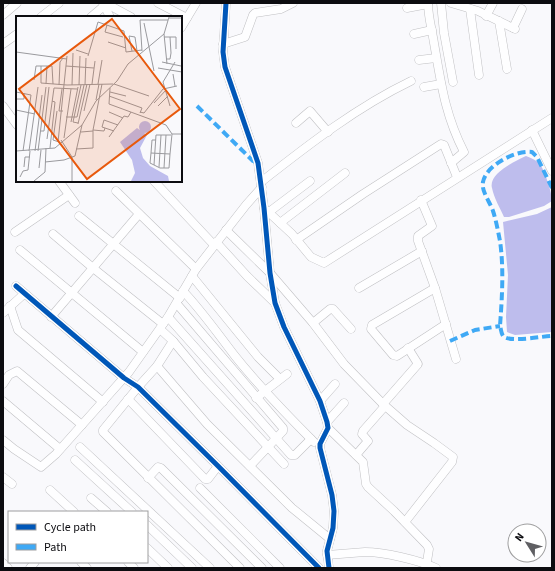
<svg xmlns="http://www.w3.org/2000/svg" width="555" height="571" font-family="'Source Sans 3',sans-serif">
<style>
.water{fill:#bebded}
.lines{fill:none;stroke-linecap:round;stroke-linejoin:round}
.minor-casing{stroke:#c0c0c3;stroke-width:9}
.minor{stroke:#fefeff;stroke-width:8}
.quiet{stroke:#3fa9f5;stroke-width:4;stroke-dasharray:8 4;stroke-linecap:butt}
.cycleway-casing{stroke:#fff;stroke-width:8}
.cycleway{stroke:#0057b8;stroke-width:5}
.inset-road{fill:none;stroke:#9a9a9e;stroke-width:1}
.view{fill:#e8590c;fill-opacity:0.15;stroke:#e8590c;stroke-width:2}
.inset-edge{fill:none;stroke:#0c0c10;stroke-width:2}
</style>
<rect width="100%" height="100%" fill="#f9f9fc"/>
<g class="water">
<path d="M526 156C531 158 536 160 540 164 545 172 552 192 552 201L544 206 509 217H504C500 208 494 198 492 188 488 174 515 161 526 156Z"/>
<path d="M552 207V332L515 335 507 332 506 317 508 275 503 222 537 214Z"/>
</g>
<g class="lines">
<defs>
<g id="minor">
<path d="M103 3 110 17"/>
<path d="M105 3 131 17"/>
<path d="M158 3 187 18"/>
<path d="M226 3 223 52 225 67 258 163 264 208 270 273 275 303 284 327 320 401 327 422 328 428 320 444V448L332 495 334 511 333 528 327 551 329 568"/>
<path d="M428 3C428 16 432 30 434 43 441 83 445 115 464 152L451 163"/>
<path d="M441 3 444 33 453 82"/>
<path d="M451 3 478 11 515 29"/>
<path d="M407 8 428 4"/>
<path d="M470 9 479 75"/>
<path d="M3 15 17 3"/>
<path d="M486 16 493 3"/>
<path d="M41 17 59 3"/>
<path d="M91 17 104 6"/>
<path d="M499 21 507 69"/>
<path d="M181 28 196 3"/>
<path d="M513 28 522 9"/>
<path d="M414 34 432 30"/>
<path d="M3 44 17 34"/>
<path d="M223 44 245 37 253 15 255 13 281 9 293 3"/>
<path d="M419 60 436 58"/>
<path d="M424 87 441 84"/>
<path d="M3 106 17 125"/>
<path d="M296 123 310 111 328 132"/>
<path d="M532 130 552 171"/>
<path d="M59 181 75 203"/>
<path d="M154 181 214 245"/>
<path d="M261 182C308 145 357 107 411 81"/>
<path d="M116 191 196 269"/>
<path d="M421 200 432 226 418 236V241L435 288 456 359"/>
<path d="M264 208 292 234 311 257 324 263 552 118"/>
<path d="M269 212 310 181"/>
<path d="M79 216 180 298"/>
<path d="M280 223 345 173"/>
<path d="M226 230 270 273 313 323 344 364 383 404 407 425 434 443 453 457 452 462 405 522"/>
<path d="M15 232 69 195"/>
<path d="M53 234 93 268 163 324"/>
<path d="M296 240 363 194 441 144 444 145 457 177"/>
<path d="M216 242 247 276 275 303"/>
<path d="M20 250 143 352"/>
<path d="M192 276 258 357 280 379"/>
<path d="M16 286 124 378 138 387 218 466 319 568"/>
<path d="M359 288 422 251"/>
<path d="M435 288 372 325 371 329 393 355 397 356 446 324"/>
<path d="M183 291C202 311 218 334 235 356 258 385 287 415 314 442"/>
<path d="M177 304 283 428V431L250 466"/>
<path d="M10 306 18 330 103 402"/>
<path d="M3 313 24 294"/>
<path d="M51 317 139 214"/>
<path d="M168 317 291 455H295L311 439"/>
<path d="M313 323 330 309H333L351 329"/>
<path d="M160 329 173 341 203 377 284 464"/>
<path d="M173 341 157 366 138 387 103 430V432L240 568"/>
<path d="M157 366 207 424 292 508 330 539"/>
<path d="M3 384 9 375 17 371 82 425"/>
<path d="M256 398 287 374"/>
<path d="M128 399 205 479H208L218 466"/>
<path d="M3 401 60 449"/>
<path d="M320 401 335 384"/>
<path d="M383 404 418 364 408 348"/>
<path d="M327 422 344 403"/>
<path d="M328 428 363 462 366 484 368 487 394 511 427 545 429 549 426 568"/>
<path d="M3 440 14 449 41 467 56 454 129 372 168 317 196 269 246 205 262 187"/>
<path d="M80 447 210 568"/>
<path d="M356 455 368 441 362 434 363 431 385 406"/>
<path d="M75 460 132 512"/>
<path d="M3 477 12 484"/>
<path d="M148 478 158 467 161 468 262 568"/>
<path d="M200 488 280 568"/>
<path d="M50 490 74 512"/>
<path d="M91 498 107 512"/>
<path d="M147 525 192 568"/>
<path d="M147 548 168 568"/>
<path d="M327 555C339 554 352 553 365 552 384 552 418 560 436 568"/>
<path d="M81 562 87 568"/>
<path d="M128 562 134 568"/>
<path d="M3 563 8 568"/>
<path d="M30 568 35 562"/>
</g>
</defs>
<use href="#minor" class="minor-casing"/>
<use href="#minor" class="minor"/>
<g class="quiet">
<path d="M197 106 253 161 258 163"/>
<path d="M552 188 537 157 532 152C516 150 486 165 483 182 481 191 490 202 493 211 496 220 498 231 500 241 504 269 502 298 500 326 501 329 501 333 503 336 510 343 542 336 552 336"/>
<path d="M450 341 475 330 500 326"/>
</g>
<defs>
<g id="cycleway">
<path d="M226 3 223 52 225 67 258 163 264 208 270 273 275 303 284 327 320 401 327 422 328 428 320 444V448L332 495 334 511 333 528 327 551 329 568"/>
<path d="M16 286 124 378 138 387 218 466 319 568"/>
</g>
</defs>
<use href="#cycleway" class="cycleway-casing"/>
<use href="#cycleway" class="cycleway"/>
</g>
<g transform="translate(16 16)">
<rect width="166" height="166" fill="#f9f9fc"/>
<path d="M123 111a6 6 0 1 1 12 0a6 6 0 1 1-12 0ZM121 112 131 119 124 132 127 142 134 150 152 160 153 165H115L119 157 116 144 104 126Z" fill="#bebded"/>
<path class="inset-road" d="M153 2H166M128 7 138 55M91 9 89 16 107 21M148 18 151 48M119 21 121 35M148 21H160V33M92 26 110 32M60 34 72 38M116 35 113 20 119 21M126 35 124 4H152M0 36 51 43M72 40 82 6 108 15 110 36 126 34M150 43H154L155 37 154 21M146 46 165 50M25 50V67L51 69 97 68M50 50 78 52M142 52 166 56M157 58 159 70M18 64 20 50H36L37 68M30 68 31 50M76 68 79 45M82 68 86 44M98 68 133 80M43 69 44 46 47 42M56 69 57 37M63 69 64 40M69 69 70 42M94 72 93 88 150 109 156 118H166M46 73 43 95H47M0 76 15 79 7 135M94 76 110 80M93 80 126 92 124 97M80 84 83 68M0 87V83H8V77M138 87 150 74M142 90 152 80M154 90 147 66 159 46M0 94 19 98M41 95 37 124 43 126M68 95 74 68M93 96 107 102M124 96 128 97 147 73 161 70M50 101H61L68 69M55 106 62 71M62 107 57 106 65 69M62 108 71 68M77 114 88 115 89 112M25 115H28L33 71M98 115 86 111 88 104 102 109M65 116 77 115M93 121 108 100 112 101 115 96M48 122 55 73M31 123 38 72 61 73M45 124 56 141V165M140 124H136L135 137 154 138 156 118M42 126 51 40M34 132 39 86 36 85M60 133 77 132V114L86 68M0 135 39 132 66 109 80 85 101 65 112 48 148 18 153 1M13 135 22 71M19 135 26 79M22 135 30 71M135 137 134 147 144 152H153L154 138M29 146 48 144 59 140 66 109M138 149 140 119H155M8 151 9 141H14M143 151 145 119M23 152 25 134M148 152 150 119M4 161 7 155 12 154 14 135M18 165 29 156 30 132"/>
<path class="view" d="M96 3 164 93 71 163 3 73Z"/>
<rect width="166" height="166" class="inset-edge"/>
</g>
<rect width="555" height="571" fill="none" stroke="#0c0c10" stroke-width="8"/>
<rect x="8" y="511" width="140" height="52" fill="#ffffff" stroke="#9e9e9f"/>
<rect x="16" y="524" width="20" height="6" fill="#0057b8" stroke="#9e9e9f"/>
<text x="44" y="531" font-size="12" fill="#0c0c10">Cycle path</text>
<rect x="16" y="544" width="20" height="6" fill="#3fa9f5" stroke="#9e9e9f"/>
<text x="44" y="551" font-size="12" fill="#0c0c10">Path</text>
<g transform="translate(527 543) rotate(307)"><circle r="19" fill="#ffffff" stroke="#9e9e9f"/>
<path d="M0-3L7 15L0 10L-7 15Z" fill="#5f5f63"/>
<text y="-6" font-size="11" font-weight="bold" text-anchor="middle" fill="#0c0c10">N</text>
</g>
</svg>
